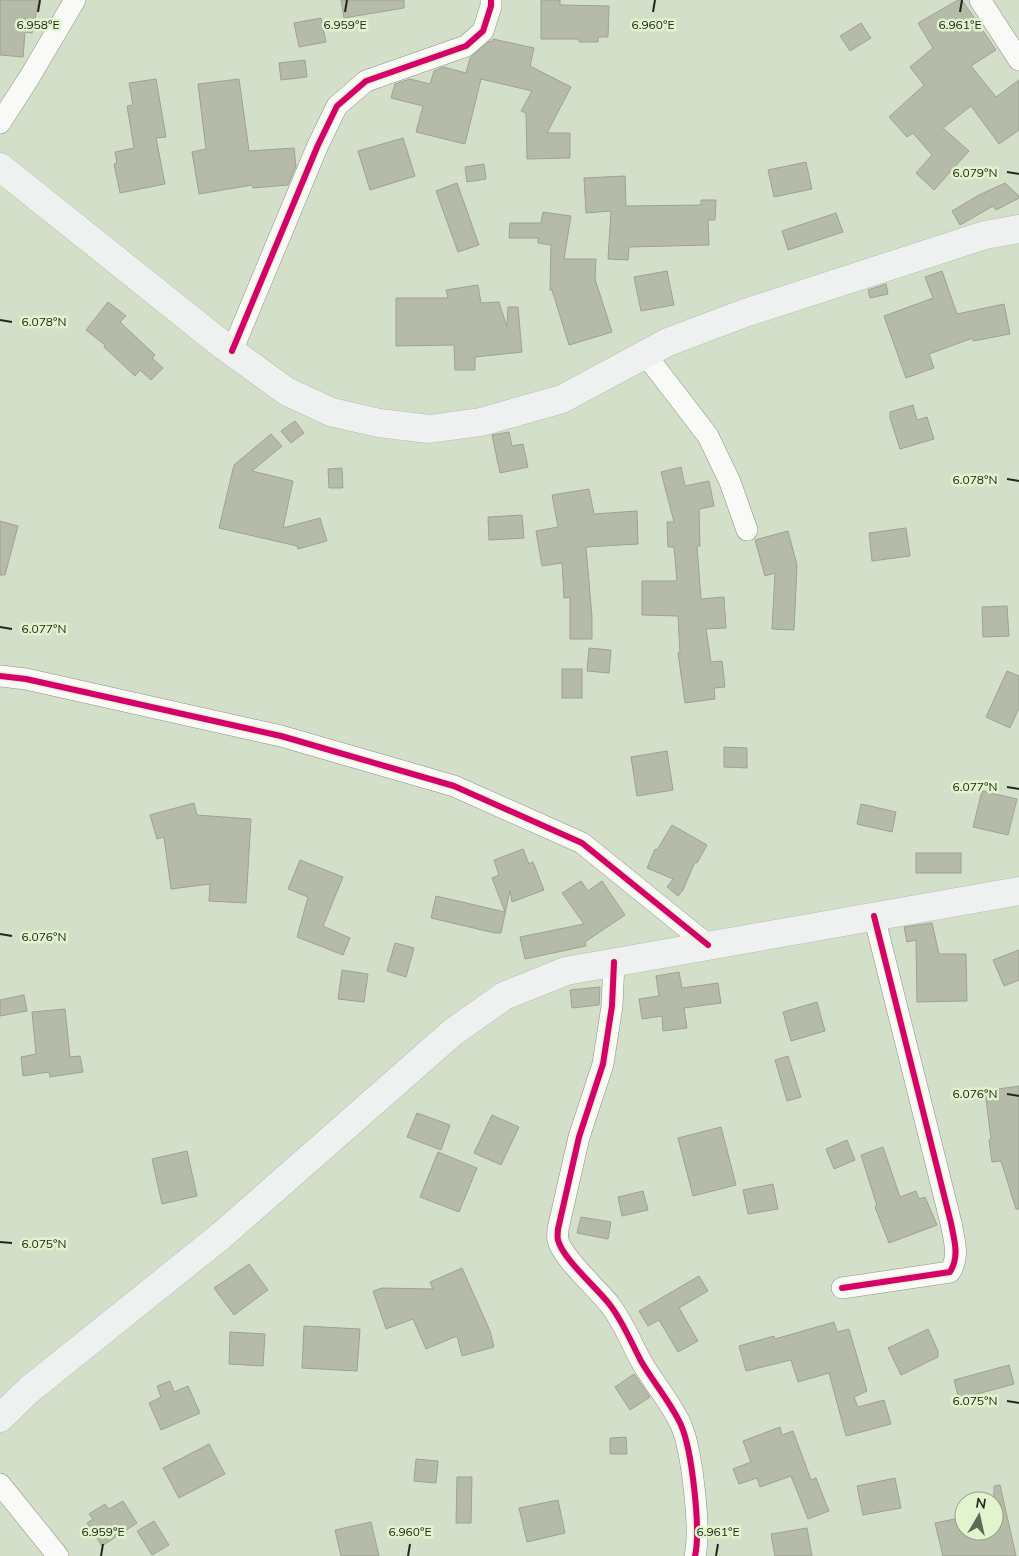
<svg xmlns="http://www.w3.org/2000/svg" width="1019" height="1556" font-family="Mulish,sans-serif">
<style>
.building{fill:#b5baa9;stroke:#9da291}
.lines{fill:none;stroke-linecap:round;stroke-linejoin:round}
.minor-casing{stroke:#8a9282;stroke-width:22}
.major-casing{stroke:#b7bdb2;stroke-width:29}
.minor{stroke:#f9faf7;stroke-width:21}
.major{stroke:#eef1ef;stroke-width:28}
.cycleway-casing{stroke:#e2f4ce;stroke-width:9}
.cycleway{stroke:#d6006c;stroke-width:6}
.ticks{fill:none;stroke:#21281a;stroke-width:2}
.ticks-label{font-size:12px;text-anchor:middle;fill:#21281a;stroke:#e2f4ce;stroke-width:5;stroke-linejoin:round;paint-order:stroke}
</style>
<rect width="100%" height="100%" fill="#d4dfc9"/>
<g class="building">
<path d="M0 0H39L32 33 25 32 23 57 0 55Z"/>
<path d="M341 0H404V8L344 18Z"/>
<path d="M541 0H560V5L609 6 608 37H598V42H579V39H541Z"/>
<path d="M958 0H962L996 50 971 66 996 97 1019 80V130L999 144 971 106 943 128 969 151 934 190 916 173 932 155 913 133 907 137 889 117 924 85 910 67 933 48 918 23Z"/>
<path d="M321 18 326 42 299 47 294 23Z"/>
<path d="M861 23 871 38 850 51 840 36Z"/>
<path d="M493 39 534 48 530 66 571 87 547 133H570V158L527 159 526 113 521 111 532 91 481 79 465 144 416 132 423 106 391 98 395 84 410 79 430 84 434 71 443 67 466 73 470 58 490 41 492 42Z"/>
<path d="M305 60 307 77 281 80 279 63Z"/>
<path d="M156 79 166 137 156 138 165 184 120 193 114 164 117 163 115 152 134 148 127 106 133 105 129 83Z"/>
<path d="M239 79 249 151 294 148 296 166 288 185 253 188 252 185 199 194 192 152 206 149 198 84Z"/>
<path d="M403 138 415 176 370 190 358 151Z"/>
<path d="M806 162 812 189 774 197 768 170Z"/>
<path d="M484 164 486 179 467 182 465 167Z"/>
<path d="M625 176 626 206 701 205V200H716L715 220H708L709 245 629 247 628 260 608 259 611 211 586 213 584 178Z"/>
<path d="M457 183 479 245 458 252 436 191Z"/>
<path d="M1005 183 1019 196V198L996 210 993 206 960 225 952 211 979 195Z"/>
<path d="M543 212 571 216 564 259H596L595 279 612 332 569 345 552 290H550L551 245 538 243V238H509L510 223H541Z"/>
<path d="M836 213 843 232 788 250 782 231Z"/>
<path d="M667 271 674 305 641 311 634 277Z"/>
<path d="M942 271 957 314 1004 304 1010 334 973 341V338L929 354 934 368 906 378 884 316 933 298 925 277Z"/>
<path d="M886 284 888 294 870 298 868 290Z"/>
<path d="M478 285 481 303 499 302 507 327 508 307H518L522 352 475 357V370H455L454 345 396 346V298H448L446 290Z"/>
<path d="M108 302 126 316 120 322 155 355 152 358 163 368 151 380 140 370 135 376 104 347 105 345 86 330Z"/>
<path d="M913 405 917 420 927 417 934 439 900 449 890 418V412Z"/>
<path d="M295 421 304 433 291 443 281 431Z"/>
<path d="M509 432 512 446 523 444 528 467 500 473 492 435Z"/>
<path d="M271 434 282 446 252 471 293 481 283 528 320 518 327 541 298 549 297 546 219 528 234 465Z"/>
<path d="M681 467 685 486 709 481 714 506 699 509 700 546H697L701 599 724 597 726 628 706 629 711 662 722 661 725 687 714 688 715 699 685 703 678 653H680L678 616 642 615V581H677L674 547H668L667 522H674L661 472Z"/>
<path d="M342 468 343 488H329L328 469Z"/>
<path d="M589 489 594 514 637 511 638 544 586 547 592 617V639H570V597L564 598 562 563 542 566 536 531 558 527 552 495Z"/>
<path d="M522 515 524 538 489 540 488 517Z"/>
<path d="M0 521 18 526 5 575H0Z"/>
<path d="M906 528 910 556 872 561 869 533Z"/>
<path d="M788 531 797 565 794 630 772 629 775 573 765 576 755 540Z"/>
<path d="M1007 606 1009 636 983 637 982 607Z"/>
<path d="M589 648 611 650 609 673 587 671Z"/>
<rect x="562" y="669" width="20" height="29"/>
<path d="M1007 671 1019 676V708L1010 728 986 717Z"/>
<path d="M724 747 747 748V768L724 767Z"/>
<path d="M667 751 673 790 637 796 631 757Z"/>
<path d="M982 791 1017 799 1008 835 973 827Z"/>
<path d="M194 803 197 815 251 819 246 903 209 901 210 884 171 889 164 837 157 839 150 815Z"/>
<path d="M861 804 896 812 892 832 857 824Z"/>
<path d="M672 825 707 845 697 863 695 862 683 890 678 896 667 887 673 879 647 868 655 849 657 850Z"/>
<path d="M523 849 529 864 533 862 544 890 512 902 510 890 501 933H495L431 918 436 896 505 912 492 878 499 875 494 860Z"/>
<rect x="916" y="853" width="45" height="20"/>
<path d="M300 860 343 877 323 926 350 938 343 955 297 937 308 897 288 889Z"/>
<path d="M581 881 588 891 602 881 625 915 585 942 586 946 525 959 520 937 584 924 562 893Z"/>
<path d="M932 923 939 954H966L967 1001 917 1002 916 940 907 942 904 927Z"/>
<path d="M395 943 414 948 406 977 387 971Z"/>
<path d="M1019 950V980L1004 986 993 960Z"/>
<path d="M342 970 368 974 364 1002 338 999Z"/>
<path d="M679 972 682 988 718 983 721 1003 684 1008 687 1028 663 1031 662 1016 642 1019 639 999 659 996 656 976Z"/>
<path d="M600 987 599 1005 572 1008 570 990Z"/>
<path d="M24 995 27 1011 0 1016V1000Z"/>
<path d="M817 1002 825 1031 791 1041 783 1012Z"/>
<path d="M65 1009 70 1057 80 1056 83 1072 50 1077 49 1072 23 1076 21 1057 36 1054 32 1012Z"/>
<path d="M788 1056 801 1097 787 1101 775 1060Z"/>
<path d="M1019 1086V1209H1016L1001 1161 992 1162 989 1140 991 1139 985 1091Z"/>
<path d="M417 1113 450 1125 441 1150 407 1137Z"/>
<path d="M492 1115 519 1127 501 1165 474 1153Z"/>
<path d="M721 1127 736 1185 693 1196 678 1138Z"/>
<path d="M847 1140 855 1160 834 1169 826 1149Z"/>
<path d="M883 1147 900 1197 916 1191 919 1199 925 1197 937 1225 889 1243 875 1207 877 1206 861 1155Z"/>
<path d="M187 1151 197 1196 162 1204 152 1159Z"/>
<path d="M438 1152 477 1168 459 1212 420 1197Z"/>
<path d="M773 1184 778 1209 748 1214 743 1190Z"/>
<path d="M643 1191 648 1210 622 1216 618 1197Z"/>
<path d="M581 1217 611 1222 608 1239 577 1233Z"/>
<path d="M249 1264 268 1290 234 1315 214 1288Z"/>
<path d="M462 1268 490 1331 494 1347 462 1356 457 1336 426 1349 413 1319 386 1329 373 1291 382 1288 433 1289 430 1282Z"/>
<path d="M699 1276 708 1291 679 1308 698 1341 678 1352 659 1320 648 1326 639 1311Z"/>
<path d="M834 1322 837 1332 849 1329 867 1391 854 1397 858 1407 884 1400 891 1424 846 1436 829 1373 798 1382 791 1360 746 1371 739 1346 774 1336 775 1339Z"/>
<path d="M304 1326 360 1329 357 1371 302 1368Z"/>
<path d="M928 1329 938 1351V1357L901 1375 888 1348Z"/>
<path d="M230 1332 265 1334 263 1366 229 1364Z"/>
<path d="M1009 1365 1014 1384 959 1399 954 1380Z"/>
<path d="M634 1374 650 1397 630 1410 615 1387Z"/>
<path d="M170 1381 174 1392 188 1386 200 1413 161 1430 149 1403 161 1397 157 1386Z"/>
<path d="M780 1427 782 1435 793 1431 811 1480 816 1478 829 1511 808 1519 791 1476 760 1487 757 1478 739 1484 733 1469 751 1462 743 1441Z"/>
<path d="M626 1437 627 1454H610V1438Z"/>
<path d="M209 1444 225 1474 179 1498 163 1468Z"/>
<path d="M416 1459 438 1461 436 1483 414 1481Z"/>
<path d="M457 1477H472L471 1523H456Z"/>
<path d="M895 1478 901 1508 863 1515 857 1486Z"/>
<path d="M1000 1485 1016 1556H943L935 1523 964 1517V1531H994V1486Z"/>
<path d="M558 1500 565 1533 527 1542 519 1508Z"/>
<path d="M123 1501 137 1523 102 1546 87 1523 93 1519 89 1514 105 1504 109 1509Z"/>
<path d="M154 1521 169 1545 152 1555 137 1531Z"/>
<path d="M371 1522 379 1556H341L335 1530Z"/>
<path d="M807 1528 812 1556H775L771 1534Z"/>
</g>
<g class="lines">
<defs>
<g id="minor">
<path d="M980 0 1019 60"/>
<path d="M0 123 29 78 75 0"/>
<path d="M232 351 318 145 337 106 366 81 466 46 483 31 491 6V0"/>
<path d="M645 354 708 436 730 482 747 530"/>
<path d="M0 676 26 679 281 736 454 786 582 843 708 945"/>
<path d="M614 962 612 1006 603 1064 579 1137 558 1229C558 1232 557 1237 558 1240 562 1258 598 1289 610 1305 623 1322 631 1342 641 1361 653 1382 671 1403 681 1425 692 1450 701 1530 695 1556"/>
<path d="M842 1288 950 1272C960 1256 954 1240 951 1223L874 916"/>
<path d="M0 1484 58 1556"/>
</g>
<g id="major">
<path d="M0 167 224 346 286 391 331 412 379 423 429 429 481 422 562 399 668 342 745 313 985 235 1019 229"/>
<path d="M0 1418 30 1389 222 1235 453 1032 504 996 566 971 1019 891"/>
</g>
</defs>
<use href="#minor" class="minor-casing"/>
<use href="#major" class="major-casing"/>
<use href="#minor" class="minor"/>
<use href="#major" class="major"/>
<defs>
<g id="cycleway">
<path d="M232 351 318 145 337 106 366 81 466 46 483 31 491 6V0"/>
<path d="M0 676 26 679 281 736 454 786 582 843 708 945"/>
<path d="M614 962 612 1006 603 1064 579 1137 558 1229C558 1232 557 1237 558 1240 562 1258 598 1289 610 1305 623 1322 631 1342 641 1361 653 1382 671 1403 681 1425 692 1450 701 1530 695 1556"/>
<path d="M842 1288 950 1272C960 1256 954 1240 951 1223L874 916"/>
</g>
</defs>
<use href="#cycleway" class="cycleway-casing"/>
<use href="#cycleway" class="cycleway"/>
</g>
<path class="ticks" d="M38 12 40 0M345 12 347 0M653 12 655 0M960 12 962 0M1007 172 1019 174M0 320 12 322M1007 479 1019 481M0 627 12 629M1007 787 1019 789M0 934 12 936M1007 1094 1019 1096M0 1242 12 1243M1007 1401 1019 1403M101 1556 103 1544M408 1556 410 1544M716 1556 718 1544"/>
<g class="ticks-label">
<text x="38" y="29">6.958°E</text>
<text x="345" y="29">6.959°E</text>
<text x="653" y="29">6.960°E</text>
<text x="960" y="29">6.961°E</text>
<text x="975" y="177">6.079°N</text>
<text x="44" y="326">6.078°N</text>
<text x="975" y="484">6.078°N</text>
<text x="44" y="633">6.077°N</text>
<text x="975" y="791">6.077°N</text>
<text x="44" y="941">6.076°N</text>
<text x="975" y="1098">6.076°N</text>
<text x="44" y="1248">6.075°N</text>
<text x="975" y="1405">6.075°N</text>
<text x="103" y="1536">6.959°E</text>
<text x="410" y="1536">6.960°E</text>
<text x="718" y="1536">6.961°E</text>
</g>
<g transform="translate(979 1516) rotate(9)"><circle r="24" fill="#e2f4ce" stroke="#95a286"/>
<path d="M0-4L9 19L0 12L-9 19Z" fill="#606857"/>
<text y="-8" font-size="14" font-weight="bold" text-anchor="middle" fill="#21281a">N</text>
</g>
</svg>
